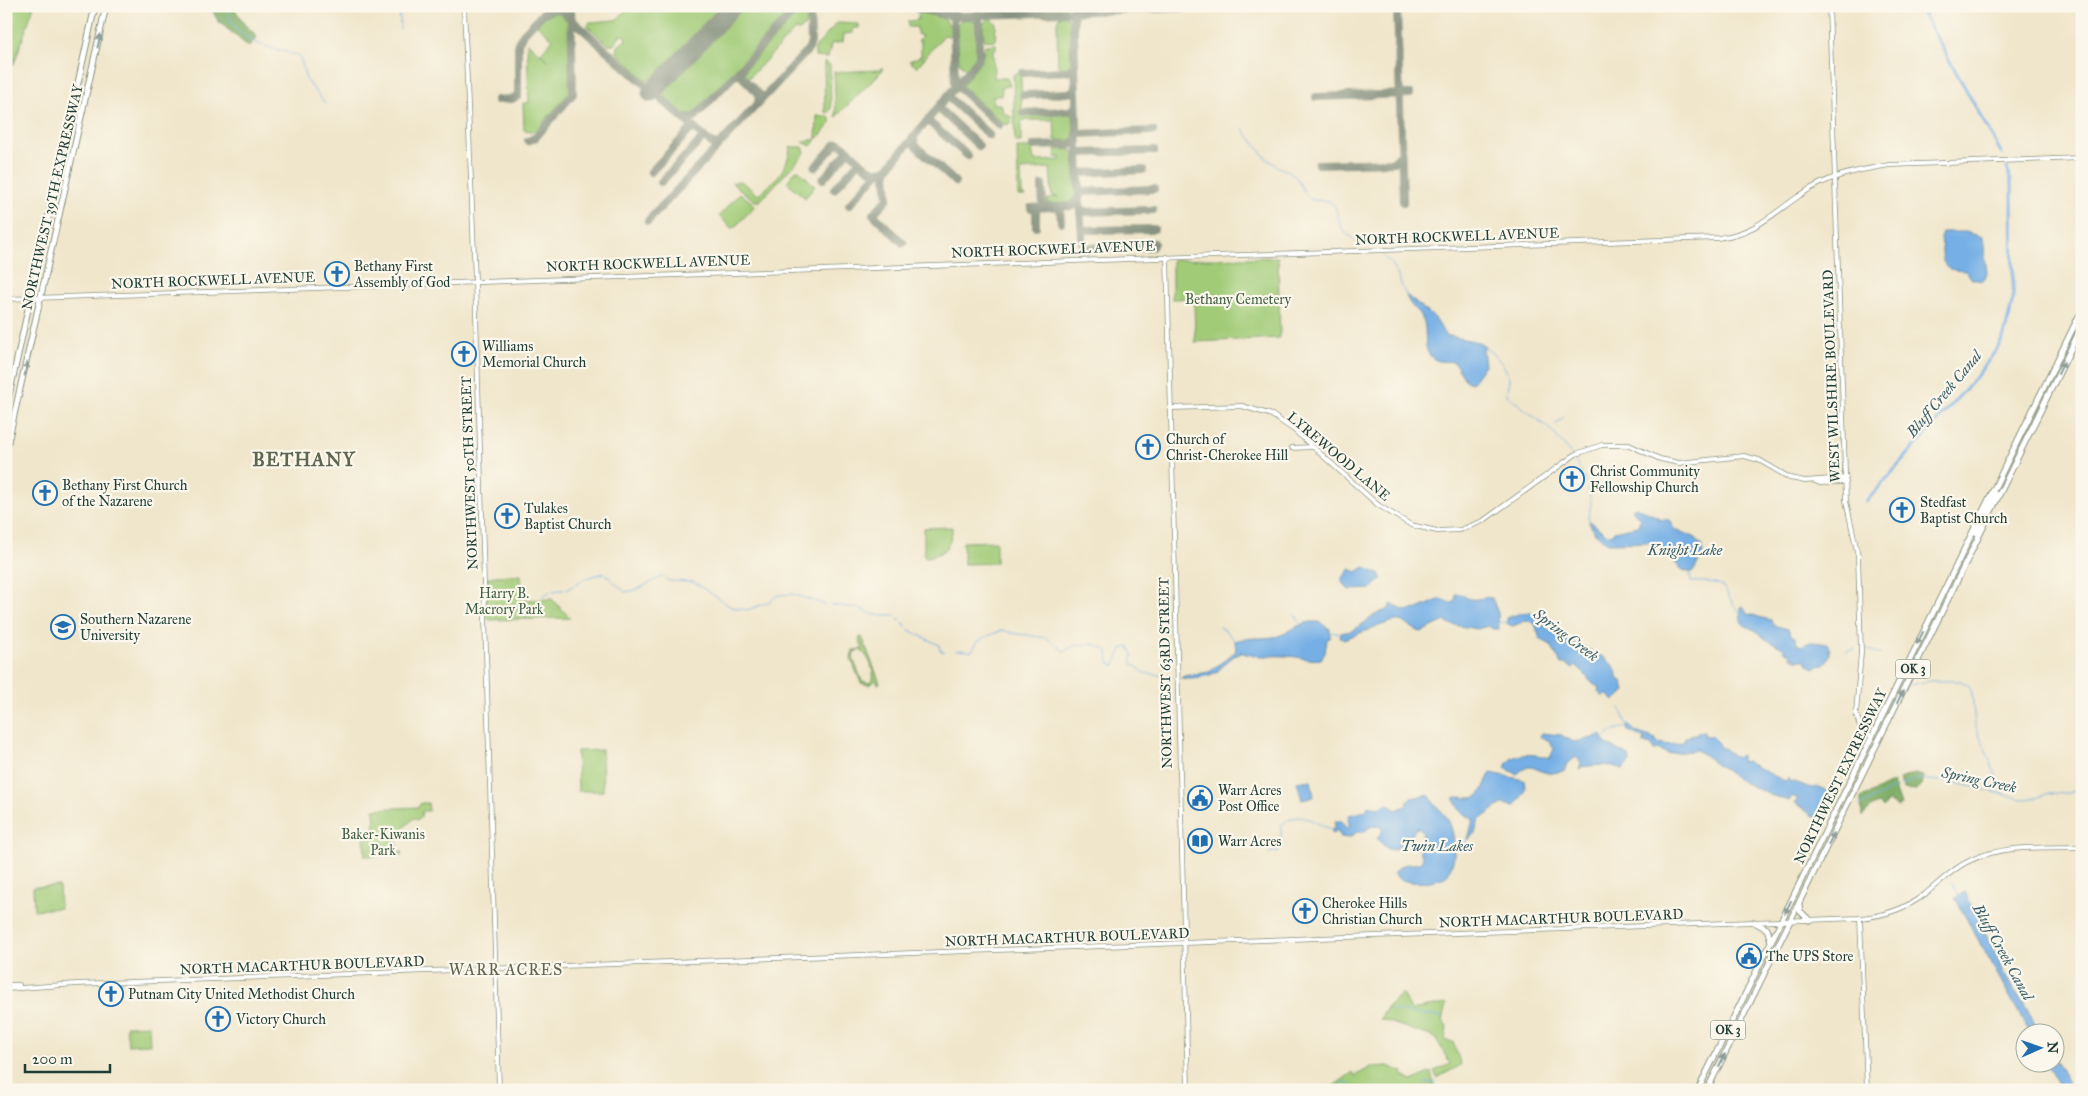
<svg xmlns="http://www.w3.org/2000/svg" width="2088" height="1096" font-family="'IM FELL Great Primer',serif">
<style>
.green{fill:#a1cb77;stroke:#608456;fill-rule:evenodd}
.forest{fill:#80af68;stroke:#50764e}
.water{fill:#74afe5;stroke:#4a768c}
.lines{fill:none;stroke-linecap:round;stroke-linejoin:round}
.stream{stroke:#74afe5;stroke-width:1}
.canal{stroke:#74afe5;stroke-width:3}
.taxiway{stroke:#889280;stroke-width:8}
.runway{stroke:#889280;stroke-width:19}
.secondary-casing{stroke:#889280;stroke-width:5.5}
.highway-casing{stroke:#889280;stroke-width:7}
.secondary{stroke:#fff;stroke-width:4}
.highway{stroke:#fff;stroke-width:5}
.oneway{fill:#8f9e9a}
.labels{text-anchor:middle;stroke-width:4.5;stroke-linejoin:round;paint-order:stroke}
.shield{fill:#fbf7ec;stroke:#61756b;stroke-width:1}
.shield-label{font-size:12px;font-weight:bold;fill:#1f3d34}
.street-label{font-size:14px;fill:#1f3d34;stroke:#fbf7ec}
.poi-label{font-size:14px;fill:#1f3d34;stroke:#fbf7ec;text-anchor:start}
.park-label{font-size:14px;fill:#406045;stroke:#fbf7ec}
.water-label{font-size:15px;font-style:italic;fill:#395f69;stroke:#fbf7ec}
.quarter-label{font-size:16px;letter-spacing:1px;fill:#606751;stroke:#fbf7ec}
.district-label{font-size:19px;font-weight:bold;letter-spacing:1px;fill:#606751;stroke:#fbf7ec}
</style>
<rect width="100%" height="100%" fill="#fbf7ec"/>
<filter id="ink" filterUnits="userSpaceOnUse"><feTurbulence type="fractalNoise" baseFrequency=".02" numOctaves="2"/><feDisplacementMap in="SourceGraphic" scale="10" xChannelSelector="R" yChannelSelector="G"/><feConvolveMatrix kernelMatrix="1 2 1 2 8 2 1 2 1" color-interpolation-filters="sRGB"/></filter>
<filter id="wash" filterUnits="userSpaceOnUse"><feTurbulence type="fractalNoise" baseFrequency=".0096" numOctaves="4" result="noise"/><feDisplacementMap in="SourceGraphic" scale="20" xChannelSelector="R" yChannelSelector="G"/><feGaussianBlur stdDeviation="1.12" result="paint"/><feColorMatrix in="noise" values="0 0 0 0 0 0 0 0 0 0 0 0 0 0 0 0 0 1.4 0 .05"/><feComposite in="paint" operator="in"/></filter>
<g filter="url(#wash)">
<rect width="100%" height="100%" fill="#f0e6cb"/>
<g class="green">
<path d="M6 6H34L14 64 6 65Z"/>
<path d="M631 6H716V15L656 79 646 80 617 53 618 46 626 40 625 36 620 35 615 44 609 45 587 26 590 22 616 20Z"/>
<path d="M741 6H794L694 114H684L666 98 664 92 665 88Z"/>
<path d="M983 6H1068L1063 9 987 12Z"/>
<path d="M803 8 807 10C807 20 808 26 799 31L795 30 750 77H746L744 74 745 69Z"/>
<path d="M558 12 564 16 569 24 571 91 535 132 524 130 523 103H529L527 42 549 61 541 53 553 39 537 25 546 16Z"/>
<path d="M922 13 945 19 951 28V34L949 36 944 35 917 67 909 61 921 56V41H918L922 36 917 34V27H908V21L918 20V15Z"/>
<path d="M1065 15 1070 20 1071 66 1062 69 1058 66 1057 22 1059 17Z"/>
<path d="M989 18 996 23 995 41 984 40 983 23Z"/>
<path d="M969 19H973L977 25 978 53 969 67 964 68 959 62 957 24 961 20Z"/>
<path d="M837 23 859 24V28H853V33L844 34 843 42 831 44 828 58 815 57V48Z"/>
<path d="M996 44V49H993L994 78H1007L1010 86 1002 87 1001 96H993V104H1001L1003 112 1011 117V123L1006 125 998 122 961 87 982 60 985 45Z"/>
<path d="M824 62 830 65 831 109 828 113 825 112Z"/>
<path d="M882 67V71L836 117 834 70 836 72 879 70Z"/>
<path d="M1017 72 1021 75 1022 115 1071 113 1073 116 1074 136 1070 141 1055 140 1054 120H1024L1021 123V142H1015L1013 75Z"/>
<path d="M817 116H829L831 123 811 146 803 142 816 139Z"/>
<path d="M790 147H803L805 153 760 201H755L732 183 741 181 758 195C774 182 788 170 790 147Z"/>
<path d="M1017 148H1032L1034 161 1060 160V157H1055L1056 149 1072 150 1074 153 1076 196C1072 206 1056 205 1047 203L1048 199 1058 197 1052 196 1050 168 1021 170 1022 194 1025 196H1018Z"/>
<path d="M799 170 815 186 805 198 787 182 795 171Z"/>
<path d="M740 193 753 203 754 207 735 227 731 228 719 216Z"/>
<path d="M1278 257 1280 338 1195 342 1194 298 1172 299V260Z"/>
<path d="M952 527C953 545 942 557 924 557V528Z"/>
<path d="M996 541V563L964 564 963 542Z"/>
<path d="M521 575 522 600 552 599 570 618 489 620 486 617 487 578 494 576Z"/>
<path d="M862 637 880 683 878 684 876 680 869 685 861 683 851 659 853 650 863 649 859 638ZM860 650C868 654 875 671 873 680L869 683 862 681 853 658 854 652Z"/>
<path d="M602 750 603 791H578L577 751Z"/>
<path d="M421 803H428L429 811H422L421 817 417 820 414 818 396 835 398 852H402L401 855 365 856 364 831 375 830 374 809 418 807Z"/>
<path d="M59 886 60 908 34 910 33 887Z"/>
<path d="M1402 994 1411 1010 1446 1004 1442 1021 1447 1027 1445 1040 1453 1042 1461 1065 1437 1078 1434 1071 1450 1064 1436 1038 1380 1019 1388 1006Z"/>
<path d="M149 1025 150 1044 128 1045 126 1026Z"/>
<path d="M1388 1066 1403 1072 1402 1075 1412 1081 1431 1072 1435 1090H1328L1353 1072 1355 1076 1371 1067Z"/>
</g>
<g class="forest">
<path d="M210 6H233L244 24 257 36 249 47 218 21Z"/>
<path d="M1915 774 1923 776 1921 785 1916 790 1904 789 1899 779Z"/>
<path d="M1893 782 1901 805 1897 807 1888 801 1883 808 1879 804 1872 807 1862 817 1861 798Z"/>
</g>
<g class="water">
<path d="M1942 232H1966L1983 237 1987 273 1983 281 1972 279 1966 271C1946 270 1942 268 1942 248 1942 242 1940 238 1942 232Z"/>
<path d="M1406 295 1435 318 1445 335 1478 342 1485 347 1483 350 1485 365 1472 383 1466 381 1454 362C1449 361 1444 362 1439 361 1419 356 1429 332 1423 320 1418 310 1409 306 1406 295Z"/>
<path d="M1636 507 1658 517V519L1669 520 1674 529 1696 538 1699 544 1701 543 1703 554 1693 572C1678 575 1670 550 1657 549L1655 542 1608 543 1595 533 1589 523 1590 521 1606 534 1612 535 1614 531 1638 526 1640 519 1632 509Z"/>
<path d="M1364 567 1379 574 1382 579 1371 589 1349 590 1341 580 1350 569 1357 572Z"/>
<path d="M1456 594H1462C1471 604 1481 596 1492 598L1498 613 1499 629H1493L1488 626 1477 629 1448 624 1445 621 1421 632C1413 630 1408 623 1400 621 1392 619 1355 636 1343 639L1340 637 1341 633C1363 631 1369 613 1388 610L1391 604 1405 611 1418 609 1441 599 1451 603 1455 602Z"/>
<path d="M1743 606 1747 614C1756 615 1763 619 1771 620L1776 626 1788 629 1792 636 1795 637 1797 644 1801 646 1810 642 1827 643 1830 650H1828L1830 653C1826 666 1824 664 1813 668L1806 662 1807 660H1795V657L1792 658 1790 653 1785 652V649C1778 645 1770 642 1764 638 1762 636 1760 634 1758 632 1743 623 1739 628 1741 607Z"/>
<path d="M1530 612C1540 623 1554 635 1566 640 1581 647 1619 658 1617 678L1622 681 1625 691 1614 701 1608 695 1602 696 1598 692 1599 687C1588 684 1585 670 1576 666L1573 669 1566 664H1561L1551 645 1540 639 1535 624 1527 620 1513 626 1507 624V618L1521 613Z"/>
<path d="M1310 622H1319L1330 629V638L1327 639 1325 653 1321 659C1308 661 1298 656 1285 656 1273 655 1251 658 1241 652 1231 657 1226 663 1219 670 1212 677 1191 679 1181 678L1183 676 1209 672 1236 651 1235 641C1248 636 1270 640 1281 635 1291 631 1298 624 1310 622Z"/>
<path d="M1628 724 1636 732 1656 739 1655 742C1666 746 1678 745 1684 741L1685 737H1689L1690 735H1698V732L1704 731 1705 736H1712L1719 743 1720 748H1723L1736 758 1741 755V762L1746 761C1749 764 1780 778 1786 782L1789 778 1790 783 1795 782 1811 788 1820 787 1831 794 1833 791 1840 793 1826 821H1820L1795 803 1798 799 1792 796 1789 801 1770 795 1739 780 1697 750 1668 754 1657 749 1655 751 1652 745 1643 743 1645 740C1642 736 1633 734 1627 730Z"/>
<path d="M1542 733 1561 735 1574 742 1593 738 1601 734 1606 744 1629 756 1630 762 1623 769C1610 764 1595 765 1581 767L1579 770 1581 762 1576 757 1567 764 1564 771C1559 771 1553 774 1549 773 1533 771 1533 760 1517 774L1505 768C1510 750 1536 754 1550 758L1554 749 1550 741 1540 737Z"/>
<path d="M1491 773 1524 780 1526 790 1515 806 1502 804 1479 820 1475 833 1468 840 1473 819 1461 812 1453 798C1459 796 1467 798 1473 798 1484 797 1485 780 1491 773Z"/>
<path d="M1311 780 1314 797 1302 800 1297 782Z"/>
<path d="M1426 795 1430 796C1433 805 1442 810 1447 818 1456 833 1458 864 1445 877 1430 882 1408 887 1394 875V872C1403 862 1408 865 1420 863L1423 859 1419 848 1423 833 1418 828 1415 829 1412 835H1409L1403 844 1393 850 1388 849 1377 839 1383 829 1381 827C1373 826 1370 825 1365 832H1357L1348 838 1341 837 1337 830 1332 834 1331 829 1335 828V821H1342L1347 828 1350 827 1348 820 1349 815 1366 811 1368 806 1379 808 1387 804 1396 810 1408 805 1407 803 1411 798Z"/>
<path d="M1965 892 2011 986 2021 999 2040 1033H2030L1955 898Z"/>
<path d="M2056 1061 2072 1090H2061L2046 1064H2056Z"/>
</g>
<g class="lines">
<g class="stream">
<path d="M227 6C232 45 270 46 300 56L306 80 325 103"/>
<path d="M399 6 400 24"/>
<path d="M400 26V29"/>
<path d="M1243 129 1267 159 1280 168 1289 171 1296 177 1306 195 1313 200 1329 201 1335 206 1342 230 1356 241"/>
<path d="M1383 256 1393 265 1406 295"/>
<path d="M1485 348C1495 354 1508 368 1509 379 1509 385 1506 390 1507 395L1552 431 1571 454"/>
<path d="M1555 425 1564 417"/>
<path d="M1574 458 1588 486 1591 504 1588 517 1589 521"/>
<path d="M1690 573 1691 582C1734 581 1718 588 1741 614"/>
<path d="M553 591 568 589 583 579 604 573 625 592 636 590 663 576 668 581 694 582 731 607 747 610 769 602 778 595 794 594 825 605"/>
<path d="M542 596 550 592"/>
<path d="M831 605 858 608 874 615H895L906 626"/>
<path d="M1295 614 1301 624"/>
<path d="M1498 623 1506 622"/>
<path d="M1219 627 1226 631 1235 641"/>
<path d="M909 630 939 645 940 650 944 652"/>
<path d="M1330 632 1341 634"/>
<path d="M1866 649 1881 654"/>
<path d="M956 650 972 651 978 641 983 638 1003 630 1012 633 1047 638 1064 651 1076 645 1094 644 1108 651 1109 662 1114 666 1122 649 1129 646 1133 655 1131 663 1145 673 1173 677"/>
<path d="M1846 651 1855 649"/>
<path d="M1910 685 1930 681H1961L1969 686 1972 693 1975 725 2004 795"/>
<path d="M1620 708 1627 726"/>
<path d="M1604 738 1615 730 1627 727"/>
<path d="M1901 785 1919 779 1953 782 2022 799 2037 798 2049 793 2067 794 2082 786"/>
<path d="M1860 806 1897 787"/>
<path d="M1464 844 1467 839"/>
<path d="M1268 853 1279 851 1281 847V825C1301 808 1314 823 1332 830"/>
<path d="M1951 882 1960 897"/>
<path d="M1389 1010 1441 1017"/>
<path d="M1425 1083 1436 1082"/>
<path d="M1334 1090 1346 1082 1351 1084"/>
</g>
<g class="canal">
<path d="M1919 6 2002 154"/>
<path d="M1866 502 1976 377 1997 349 2004 336 2013 299 2012 185 2007 168"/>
</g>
<g class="taxiway">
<path d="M953 6 955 88"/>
<path d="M1073 6 1080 209 1083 248 1152 247 1154 243"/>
<path d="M1397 6 1403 202"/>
<path d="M918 9 954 16 1232 6"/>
<path d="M543 13 554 8 562 11 711 143 717 145 721 143"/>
<path d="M743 67 741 76 759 94 758 103"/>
<path d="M1022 73 1069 71 1074 65"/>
<path d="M957 86 999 125"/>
<path d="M1023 95 1068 93 1074 90 1075 85"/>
<path d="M948 97 989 135"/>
<path d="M1316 97 1410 94"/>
<path d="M497 100 512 99 518 96V43L523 34 546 10"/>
<path d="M938 108 979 146"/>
<path d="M1023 113 1069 111 1074 109 1076 104"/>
<path d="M684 118 690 119 695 117 799 6"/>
<path d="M928 121 968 156"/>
<path d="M1077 134 1153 131"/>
<path d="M914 138 915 145 955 182"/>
<path d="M528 141 536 137 573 94 571 6"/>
<path d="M1033 146 1071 145 1077 140"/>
<path d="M1078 153 1154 151"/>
<path d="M1318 164 1394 162 1401 154"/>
<path d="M815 167 836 144 839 143C855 151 868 181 888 168"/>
<path d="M651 172 693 127"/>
<path d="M1078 173 1143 170"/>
<path d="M823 179 849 150"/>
<path d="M661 182 704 137"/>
<path d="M1042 185 1043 207"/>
<path d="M1079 187 1082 192 1154 189"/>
<path d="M834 189 860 161"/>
<path d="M849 205 879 171"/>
<path d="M1060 207 1061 222"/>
<path d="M1031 208 1072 206 1079 197"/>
<path d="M1036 208V226"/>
<path d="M1080 212 1153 210"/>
<path d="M648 221 809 49 811 42 810 6"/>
<path d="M1082 230 1154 229"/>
<path d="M903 243 873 214 888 198 886 176 888 168 979 58V6"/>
</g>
<path class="runway" d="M651 93 733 6"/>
</g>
</g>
<g filter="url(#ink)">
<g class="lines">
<defs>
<g id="secondary">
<path d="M464 6 475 280 499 1090"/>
<path d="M1829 6 1846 501 1858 556 1861 652 1856 713 1860 727 1872 737"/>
<path d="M1167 257 1188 1090"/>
<path d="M6 299 1718 238C1755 233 1770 216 1799 196 1826 176 1858 170 1890 165L2082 158"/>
<path d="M1170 408 1242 406 1272 415 1294 430 1378 505 1411 525 1437 531 1460 530 1483 521 1576 454 1602 445H1629L1660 459 1679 463 1744 456 1759 460 1790 478 1805 481 1846 478"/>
<path d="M1292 448 1312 447"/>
<path d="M1815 481 1820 483 1846 482"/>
<path d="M1860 918 1867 1090"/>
<path d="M6 985H19"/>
<path d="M6 989 77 984 1860 918C1884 916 1905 909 1924 895 1939 883 1952 869 1969 861 2003 844 2045 848 2082 847"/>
</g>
<g id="highway">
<path d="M6 409 95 6"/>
<path d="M6 451 106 6"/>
<path d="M1977 533 1996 494"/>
<path d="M1799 904 1800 911 1809 920"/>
<path d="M1754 922 1767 929 1771 941"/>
<path d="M1698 1090 2082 310"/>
<path d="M1707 1090 2082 326"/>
</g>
</defs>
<use href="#secondary" class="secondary-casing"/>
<use href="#highway" class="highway-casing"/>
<use href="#secondary" class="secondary"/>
<use href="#highway" class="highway"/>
</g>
<defs><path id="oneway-solid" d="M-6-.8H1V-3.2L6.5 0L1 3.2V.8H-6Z" transform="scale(1.25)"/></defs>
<g class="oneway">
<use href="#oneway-solid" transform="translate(99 41) rotate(-77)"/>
<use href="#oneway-solid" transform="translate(2061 368) rotate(-64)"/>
<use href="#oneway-solid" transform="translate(26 369) rotate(-78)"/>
<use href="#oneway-solid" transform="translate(1920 638) rotate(117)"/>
<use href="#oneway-solid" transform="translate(1900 697) rotate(-64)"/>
<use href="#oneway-solid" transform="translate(1831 839) rotate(-64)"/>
<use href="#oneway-solid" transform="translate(1788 907) rotate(116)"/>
<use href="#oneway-solid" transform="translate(1722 1060) rotate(-64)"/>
</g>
</g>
<defs>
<symbol id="church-ring" viewBox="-11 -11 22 22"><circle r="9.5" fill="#fbf7ec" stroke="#1f6fb2" stroke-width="1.5"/><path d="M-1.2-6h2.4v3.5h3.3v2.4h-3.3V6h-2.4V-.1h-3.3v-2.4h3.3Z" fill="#1f6fb2"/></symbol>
<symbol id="university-ring" viewBox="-11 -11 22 22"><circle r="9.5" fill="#fbf7ec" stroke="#1f6fb2" stroke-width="1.5"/><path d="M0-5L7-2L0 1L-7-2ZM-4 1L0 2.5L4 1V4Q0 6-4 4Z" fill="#1f6fb2"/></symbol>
<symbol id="civic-ring" viewBox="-11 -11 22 22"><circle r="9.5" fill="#fbf7ec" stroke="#1f6fb2" stroke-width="1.5"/><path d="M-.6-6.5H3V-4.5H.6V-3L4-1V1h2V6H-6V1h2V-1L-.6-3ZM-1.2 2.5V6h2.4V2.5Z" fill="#1f6fb2"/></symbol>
<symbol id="library-ring" viewBox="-11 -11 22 22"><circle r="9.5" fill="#fbf7ec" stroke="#1f6fb2" stroke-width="1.5"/><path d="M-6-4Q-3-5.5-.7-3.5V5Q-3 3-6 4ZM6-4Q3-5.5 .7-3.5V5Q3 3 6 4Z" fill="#1f6fb2"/></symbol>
</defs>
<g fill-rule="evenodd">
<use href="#church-ring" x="323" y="260" width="28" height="28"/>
<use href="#church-ring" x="450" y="340" width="28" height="28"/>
<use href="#church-ring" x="1134" y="433" width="28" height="28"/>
<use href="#church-ring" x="1558" y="465" width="28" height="28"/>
<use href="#church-ring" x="31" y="479" width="28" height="28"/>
<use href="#church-ring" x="1888" y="496" width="28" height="28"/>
<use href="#church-ring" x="493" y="502" width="28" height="28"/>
<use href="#university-ring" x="49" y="613" width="28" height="28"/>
<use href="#civic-ring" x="1186" y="784" width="28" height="28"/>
<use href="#library-ring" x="1186" y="827" width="28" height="28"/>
<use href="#church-ring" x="1291" y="897" width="28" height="28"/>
<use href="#civic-ring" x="1735" y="942" width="28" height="28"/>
<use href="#church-ring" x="97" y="980" width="28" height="28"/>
<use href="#church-ring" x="204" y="1005" width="28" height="28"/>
</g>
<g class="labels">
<g class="shield">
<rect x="1895.5" y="659.5" width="35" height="19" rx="4"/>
<rect x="1710.5" y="1020.5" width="35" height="19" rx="4"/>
</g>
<g class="shield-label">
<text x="1913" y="673">OK 3</text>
<text x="1728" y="1034">OK 3</text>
</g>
<g class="street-label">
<text transform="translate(52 197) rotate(-77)" y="5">NORTHWEST 39TH EXPRESSWAY</text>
<text transform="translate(1457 236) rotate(-2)" y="5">NORTH ROCKWELL AVENUE</text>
<text transform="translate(1053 249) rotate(-2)" y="5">NORTH ROCKWELL AVENUE</text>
<text transform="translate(648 263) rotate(-2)" y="5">NORTH ROCKWELL AVENUE</text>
<text transform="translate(213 280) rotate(-2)" y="5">NORTH ROCKWELL AVENUE</text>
<text transform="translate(1831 376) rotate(-92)" y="5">WEST WILSHIRE BOULEVARD</text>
<text transform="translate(1339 456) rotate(40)" y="5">LYREWOOD LANE</text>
<text transform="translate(469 473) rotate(-92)" y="5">NORTHWEST 50TH STREET</text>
<text transform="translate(1165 673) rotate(-91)" y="5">NORTHWEST 63RD STREET</text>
<text transform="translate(1840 776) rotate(-64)" y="5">NORTHWEST EXPRESSWAY</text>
<text transform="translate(1561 918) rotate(-2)" y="5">NORTH MACARTHUR BOULEVARD</text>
<text transform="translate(1067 937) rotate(-2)" y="5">NORTH MACARTHUR BOULEVARD</text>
<text transform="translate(302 965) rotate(-2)" y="5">NORTH MACARTHUR BOULEVARD</text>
</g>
<g class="poi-label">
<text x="354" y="271">Bethany First<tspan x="354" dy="16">Assembly of God</tspan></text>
<text x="482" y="351">Williams<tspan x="482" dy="16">Memorial Church</tspan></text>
<text x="1166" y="444">Church of<tspan x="1166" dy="16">Christ-Cherokee Hill</tspan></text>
<text x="1590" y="476">Christ Community<tspan x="1590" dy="16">Fellowship Church</tspan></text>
<text x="62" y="490">Bethany First Church<tspan x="62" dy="16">of the Nazarene</tspan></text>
<text x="1920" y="507">Stedfast<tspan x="1920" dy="16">Baptist Church</tspan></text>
<text x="524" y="513">Tulakes<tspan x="524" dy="16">Baptist Church</tspan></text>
<text x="80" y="624">Southern Nazarene<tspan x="80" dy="16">University</tspan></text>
<text x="1218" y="795">Warr Acres<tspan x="1218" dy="16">Post Office</tspan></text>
<text x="1218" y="846">Warr Acres</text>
<text x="1322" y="908">Cherokee Hills<tspan x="1322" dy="16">Christian Church</tspan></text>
<text x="1766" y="961">The UPS Store</text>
<text x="128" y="999">Putnam City United Methodist Church</text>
<text x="236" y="1024">Victory Church</text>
</g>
<g class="park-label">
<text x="1238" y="304">Bethany Cemetery</text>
<text x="504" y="598">Harry B.<tspan x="504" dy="16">Macrory Park</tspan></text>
<text x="383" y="839">Baker-Kiwanis<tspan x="383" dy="16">Park</tspan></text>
</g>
<g class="water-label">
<text transform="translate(1944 394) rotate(-50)" y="5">Bluff Creek Canal</text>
<text x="1685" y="555">Knight Lake</text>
<text transform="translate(1566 635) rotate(37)" y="5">Spring Creek</text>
<text transform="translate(1979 780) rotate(12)" y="5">Spring Creek</text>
<text x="1437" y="851">Twin Lakes</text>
<text transform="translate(2003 952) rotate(61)" y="5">Bluff Creek Canal</text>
</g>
<g class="quarter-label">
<text x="506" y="975">WARR ACRES</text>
</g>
<g class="district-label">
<text x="304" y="466">BETHANY</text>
</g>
</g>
<rect width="2088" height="1096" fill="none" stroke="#fbf7ec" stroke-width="25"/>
<g transform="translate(2040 1048) rotate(88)"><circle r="24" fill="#fbf7ec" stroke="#a3ada2"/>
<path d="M0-4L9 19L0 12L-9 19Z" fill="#1f6fb2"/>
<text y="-8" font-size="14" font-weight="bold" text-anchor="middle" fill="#1f3d34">N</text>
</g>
<path d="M25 1064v8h85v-8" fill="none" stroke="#1f3d34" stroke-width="2.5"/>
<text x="32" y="1064" font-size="15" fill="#1f3d34" stroke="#fbf7ec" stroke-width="4" paint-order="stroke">200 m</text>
</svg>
